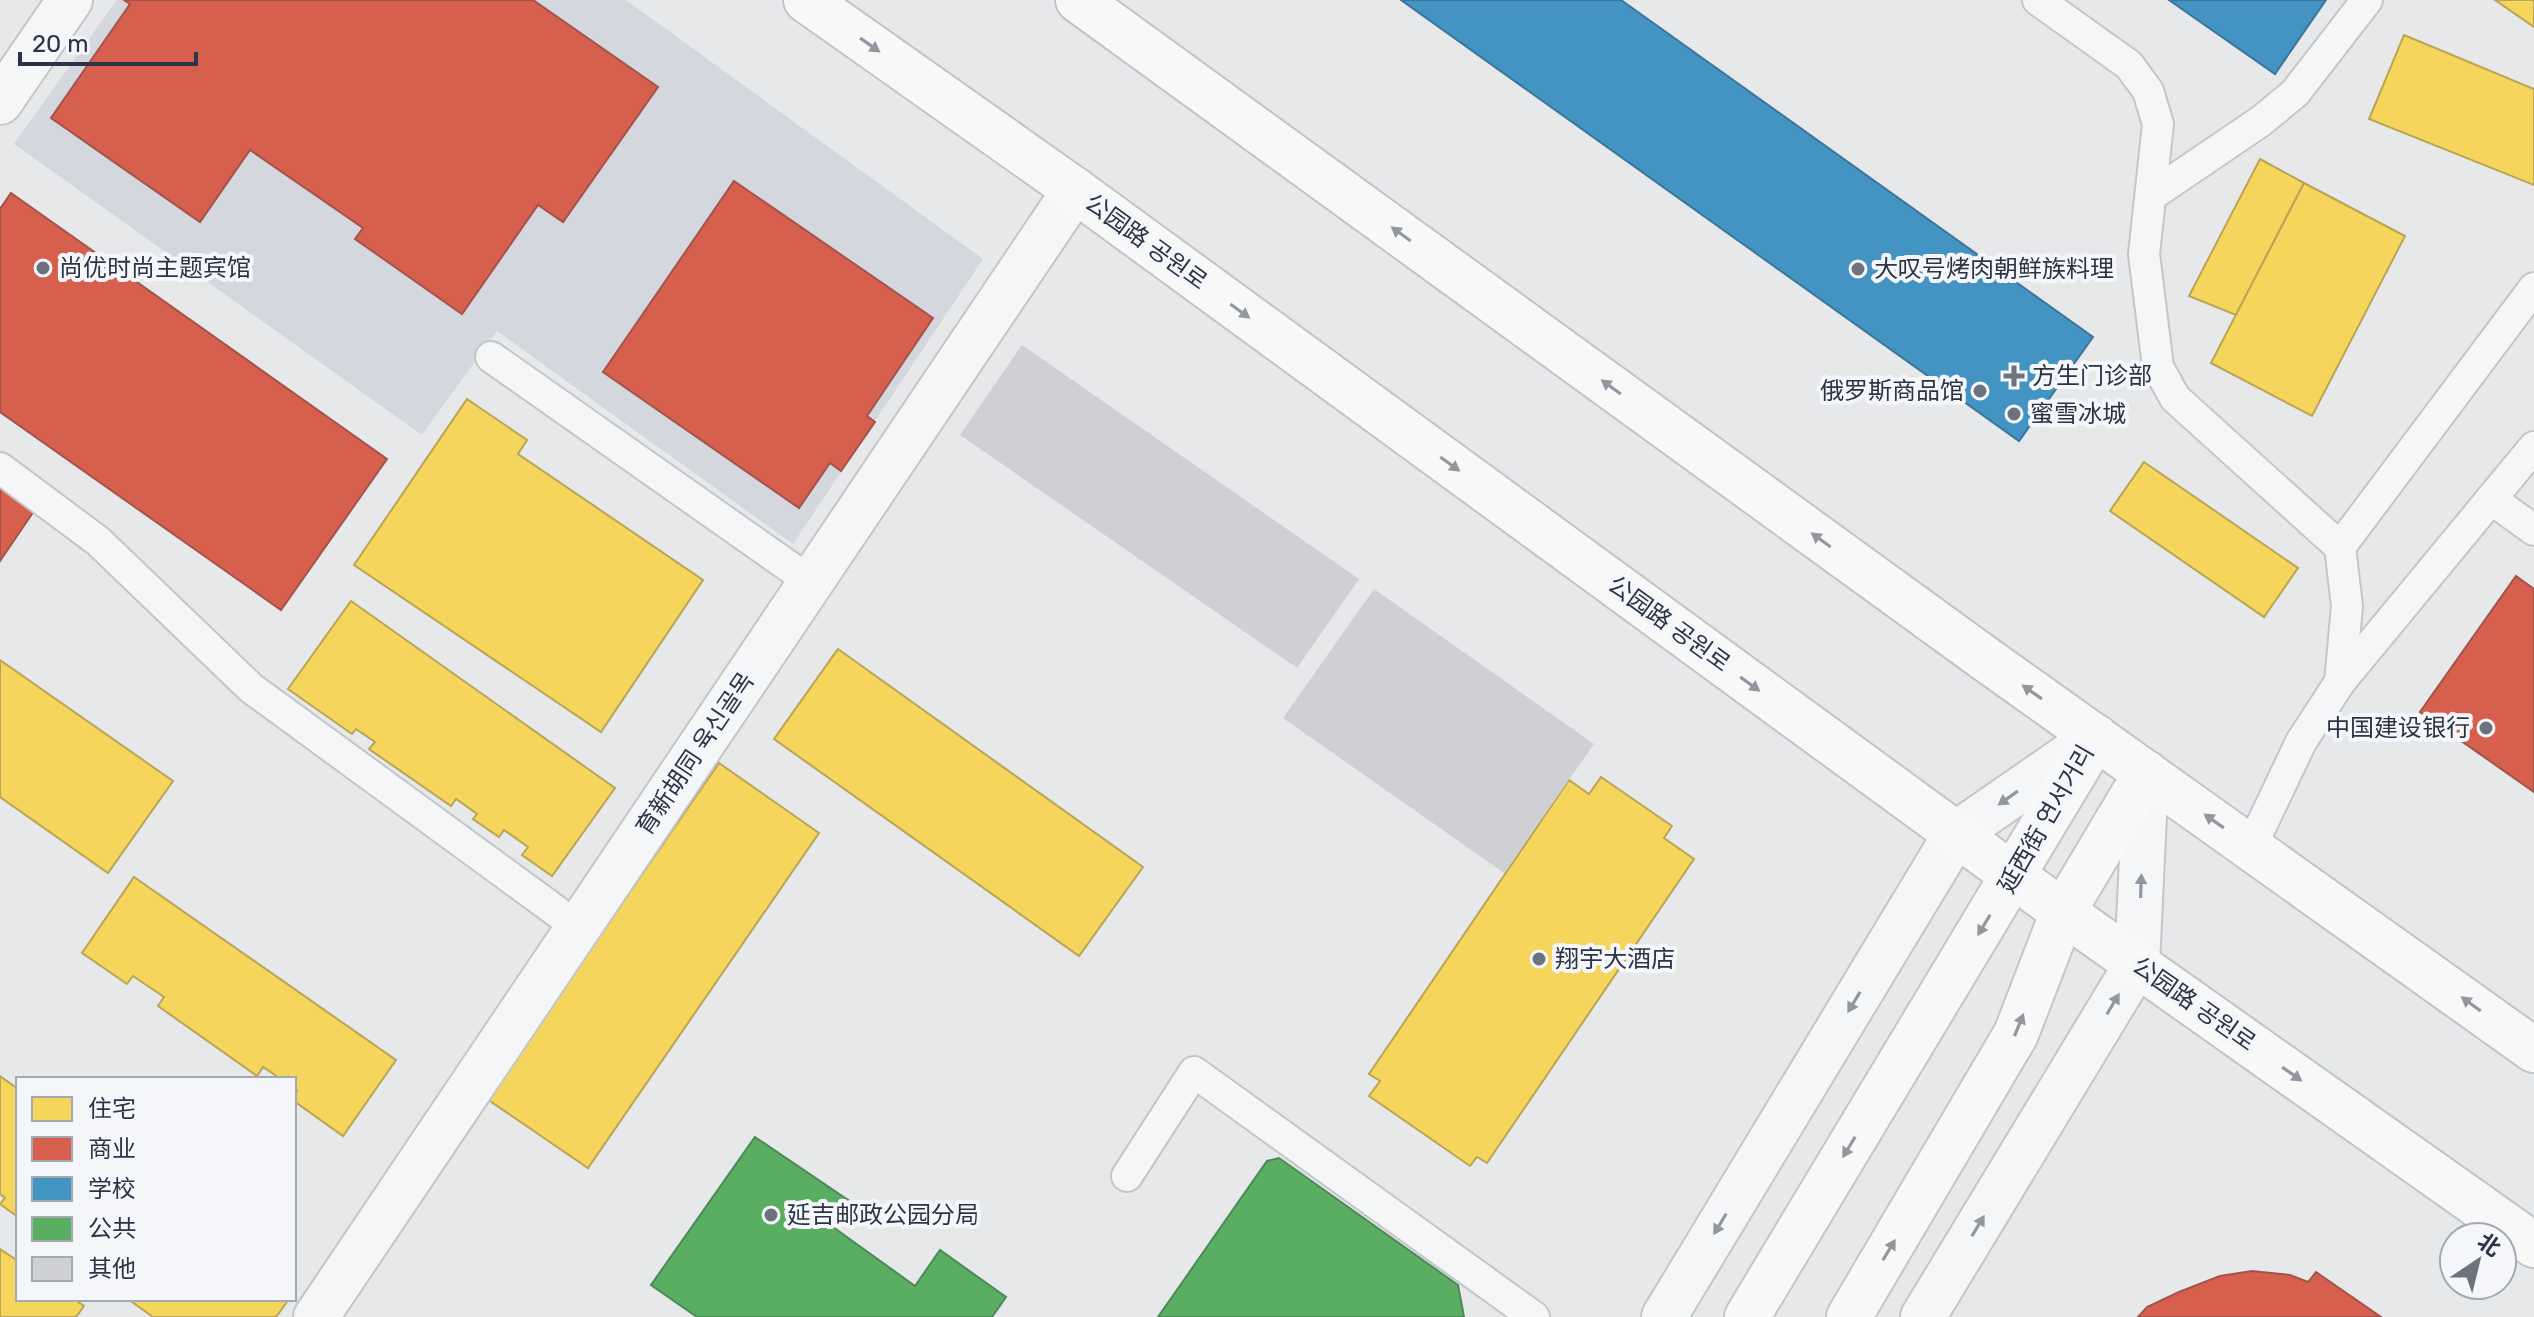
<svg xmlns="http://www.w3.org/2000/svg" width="2534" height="1317" font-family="Rubik,'Noto Sans SC','Noto Sans KR',sans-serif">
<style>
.built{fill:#d4d7dd}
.homes{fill:#f6d55c;stroke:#b9a555;stroke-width:2}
.shops{fill:#d6604d;stroke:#a3534b;stroke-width:2}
.schools{fill:#4393c3;stroke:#3c769d;stroke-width:2}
.public{fill:#5aae61;stroke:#4c8959;stroke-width:2}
.building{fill:#ced0d3}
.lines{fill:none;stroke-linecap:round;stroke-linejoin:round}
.service-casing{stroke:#c4c6c8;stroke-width:34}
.minor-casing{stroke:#c4c6c8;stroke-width:48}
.tertiary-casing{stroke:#c4c6c8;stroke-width:48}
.secondary-casing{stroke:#c4c6c8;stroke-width:48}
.primary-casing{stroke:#c2c5c8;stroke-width:48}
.service{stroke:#f5f6f7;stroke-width:30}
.minor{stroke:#f5f6f7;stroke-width:44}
.tertiary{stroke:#f5f6f7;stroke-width:44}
.secondary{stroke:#f8f8f8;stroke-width:44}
.primary{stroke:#f8f8f8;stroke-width:44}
.oneway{fill:#92969e}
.oneway2{fill:#90959e}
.poi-dot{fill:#6c737f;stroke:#f4f6f9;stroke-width:3}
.labels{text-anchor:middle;stroke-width:8;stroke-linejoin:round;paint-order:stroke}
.street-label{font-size:24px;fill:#2b3445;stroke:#f4f6f9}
.poi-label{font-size:24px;fill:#2b3445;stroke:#f4f6f9;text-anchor:start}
</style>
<rect width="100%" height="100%" fill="#e6e8ea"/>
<path class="built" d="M117 0H626L983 259 793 544 497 331 422 435 14 144Z"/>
<g class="homes">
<path d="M2495 0H2534V27Z"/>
<path d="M2404 35 2534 89V185L2369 119Z"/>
<path d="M2260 159 2304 183 2236 315 2189 296Z"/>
<path d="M2304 183 2405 236 2312 416 2211 363Z"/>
<path d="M467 399 527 440 518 454 703 580 601 732 354 565Z"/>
<path d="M2144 462 2298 568 2264 617 2110 511Z"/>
<path d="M351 601 615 788 552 876 522 855 528 847 504 830 499 837 473 819 477 814 456 799 451 806 369 749 375 742 356 729 352 734 288 689Z"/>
<path d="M838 649 1143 867 1079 956 774 739Z"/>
<path d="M0 660 173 781 108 873 0 797Z"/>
<path d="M719 763 819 833 588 1168 487 1099Z"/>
<path d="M1601 777 1672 826 1664 838 1694 859 1487 1163 1477 1157 1470 1166 1369 1096 1380 1081 1369 1074 1569 780 1589 794Z"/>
<path d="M134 877 396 1060 343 1136 294 1101 297 1090 294 1088V1079H281L263 1067 257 1076 158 1006 164 997 133 976 127 984 82 953Z"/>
<path d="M0 1076 18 1089V1217L0 1204 5 1198 0 1194Z"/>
<path d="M0 1249 18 1261V1299H74L84 1306 76 1317H0Z"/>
<path d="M128 1299H289L276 1317H153Z"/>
</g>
<g class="shops">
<path d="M124 0H533L658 87 563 222 538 205 462 314 355 239 363 228 250 150 200 222 51 118 130 4Z"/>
<path d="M734 181 933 318 867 416 875 422 841 471 830 463 799 508 603 372Z"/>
<path d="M11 193 387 459 281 610 0 412V209Z"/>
<path d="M0 483 36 508 0 561Z"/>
<path d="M2516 576 2534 589V792L2420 712Z"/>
<path d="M2252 1271 2290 1275 2308 1282 2316 1272 2381 1317H2138L2147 1307 2179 1292 2220 1276Z"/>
</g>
<g class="schools">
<path d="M1401 0H1621L2093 337 2019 441Z"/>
<path d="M2169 0H2326L2275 74Z"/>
</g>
<g class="public">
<path d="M755 1137 851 1202 833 1227 915 1286 940 1250 1006 1297 992 1317H697L651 1285Z"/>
<path d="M1279 1158 1458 1285 1464 1317H1158L1267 1161Z"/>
</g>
<g class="building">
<path d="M1022 345 1359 579 1297 668 960 435Z"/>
<path d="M1374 589 1594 744 1504 873 1283 718Z"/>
</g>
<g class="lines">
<defs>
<g id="service">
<path d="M2038 0 2129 65 2148 91 2158 124 2144 254 2158 367 2175 398 2340 547 2347 606 2340 682 2301 742 2251 847"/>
<path d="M2152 195 2261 121 2295 93 2367 0"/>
<path d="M491 357 811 582"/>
<path d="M0 468 98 541 251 688 578 927"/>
<path d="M2491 499 2534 530"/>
<path d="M2340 547 2534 288"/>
<path d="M2340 682 2534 447"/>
<path d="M1127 1176 1194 1072 1534 1317"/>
</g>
<g id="minor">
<path d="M0 102 70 0"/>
<path d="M316 1317 1075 190"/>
</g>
<g id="tertiary">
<path d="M1664 1317 1956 834 2096 737"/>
<path d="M1923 1317 2137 964 2146 773"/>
</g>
<g id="secondary">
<path d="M1747 1317 2096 737"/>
<path d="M1849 1317 2016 1034 2063 912 2146 773"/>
</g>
<g id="primary">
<path d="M806 0 1075 190 2063 912 2534 1245"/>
<path d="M1078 0 1987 660 2534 1050"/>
</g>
</defs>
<use href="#service" class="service-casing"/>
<use href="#minor" class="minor-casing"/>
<use href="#tertiary" class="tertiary-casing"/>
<use href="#secondary" class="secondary-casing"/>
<use href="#primary" class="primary-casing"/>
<use href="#service" class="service"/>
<use href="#minor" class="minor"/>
<use href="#tertiary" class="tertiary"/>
<use href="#secondary" class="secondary"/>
<use href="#primary" class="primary"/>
</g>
<defs><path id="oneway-solid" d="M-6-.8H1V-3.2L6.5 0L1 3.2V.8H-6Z" transform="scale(2)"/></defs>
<g class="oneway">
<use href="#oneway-solid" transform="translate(870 45) rotate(35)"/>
<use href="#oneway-solid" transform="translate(1401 234) rotate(-144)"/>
<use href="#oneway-solid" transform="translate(1240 311) rotate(36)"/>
<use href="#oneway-solid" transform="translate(1611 387) rotate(-144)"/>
<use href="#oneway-solid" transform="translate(1450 464) rotate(36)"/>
<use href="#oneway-solid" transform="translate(1821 540) rotate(-144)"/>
<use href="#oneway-solid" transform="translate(1750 684) rotate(36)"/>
<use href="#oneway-solid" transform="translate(2032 692) rotate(-145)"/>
<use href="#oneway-solid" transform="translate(2214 821) rotate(-145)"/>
<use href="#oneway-solid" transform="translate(1984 925) rotate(121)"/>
<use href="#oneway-solid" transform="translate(2471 1004) rotate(-144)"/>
<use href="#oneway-solid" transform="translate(2019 1025) rotate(-68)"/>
<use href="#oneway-solid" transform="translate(2292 1074) rotate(35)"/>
<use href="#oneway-solid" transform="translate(1849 1147) rotate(121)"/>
<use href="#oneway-solid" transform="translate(1889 1250) rotate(-59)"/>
</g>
<g class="oneway2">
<use href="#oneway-solid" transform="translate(2008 798) rotate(145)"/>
<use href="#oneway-solid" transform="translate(2141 886) rotate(-88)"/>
<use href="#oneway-solid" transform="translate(1854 1002) rotate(121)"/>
<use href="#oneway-solid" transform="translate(2113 1004) rotate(-59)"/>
<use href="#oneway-solid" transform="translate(1720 1224) rotate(121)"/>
<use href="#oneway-solid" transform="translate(1978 1226) rotate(-59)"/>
</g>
<g class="poi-dot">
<circle cx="43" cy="268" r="8"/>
<circle cx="1858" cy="269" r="8"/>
<path d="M2010 364h8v8h8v8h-8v8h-8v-8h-8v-8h8z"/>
<circle cx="1980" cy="391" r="8"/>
<circle cx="2014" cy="414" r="8"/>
<circle cx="2486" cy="728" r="8"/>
<circle cx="1539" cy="959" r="8"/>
<circle cx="771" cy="1215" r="8"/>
</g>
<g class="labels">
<g class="street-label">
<text transform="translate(1146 242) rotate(36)" y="8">公园路 공원로</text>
<text transform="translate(1669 624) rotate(36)" y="8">公园路 공원로</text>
<text transform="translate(695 754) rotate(-56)" y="8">育新胡同 육신골목</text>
<text transform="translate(2046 819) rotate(-60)" y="8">延西街 연서거리</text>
<text transform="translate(2194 1004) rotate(35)" y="8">公园路 공원로</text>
</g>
<g class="poi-label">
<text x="59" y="276">尚优时尚主题宾馆</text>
<text x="1874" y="277">大叹号烤肉朝鲜族料理</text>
<text x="2032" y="384">方生门诊部</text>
<text x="1964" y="399" text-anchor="end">俄罗斯商品馆</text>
<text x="2030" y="422">蜜雪冰城</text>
<text x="2470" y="736" text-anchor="end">中国建设银行</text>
<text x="1555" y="967">翔宇大酒店</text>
<text x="787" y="1223">延吉邮政公园分局</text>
</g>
</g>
<rect x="16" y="1077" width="280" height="224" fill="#f4f6f9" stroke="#a4a8b1" stroke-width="2"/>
<rect x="32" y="1097" width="40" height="24" fill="#f6d55c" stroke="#a4a8b1" stroke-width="2"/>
<text x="88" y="1117" font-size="24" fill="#2b3445">住宅</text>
<rect x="32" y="1137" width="40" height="24" fill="#d6604d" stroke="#a4a8b1" stroke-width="2"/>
<text x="88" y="1157" font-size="24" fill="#2b3445">商业</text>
<rect x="32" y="1177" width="40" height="24" fill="#4393c3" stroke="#a4a8b1" stroke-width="2"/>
<text x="88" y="1197" font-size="24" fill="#2b3445">学校</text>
<rect x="32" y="1217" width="40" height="24" fill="#5aae61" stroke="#a4a8b1" stroke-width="2"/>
<text x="88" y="1237" font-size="24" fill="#2b3445">公共</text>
<rect x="32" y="1257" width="40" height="24" fill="#ced0d3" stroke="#a4a8b1" stroke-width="2"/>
<text x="88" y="1277" font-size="24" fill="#2b3445">其他</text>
<g transform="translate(2478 1261) rotate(35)"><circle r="38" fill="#f4f6f9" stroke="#a4a8b1" stroke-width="2"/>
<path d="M0-6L14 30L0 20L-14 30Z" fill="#6c737f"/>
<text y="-12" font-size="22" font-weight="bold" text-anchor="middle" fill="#2b3445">北</text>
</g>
<path d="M20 52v12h176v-12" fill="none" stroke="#2b3445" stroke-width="4"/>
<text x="32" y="52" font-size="24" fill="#2b3445" stroke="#f4f6f9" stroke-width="6" paint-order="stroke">20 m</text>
</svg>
